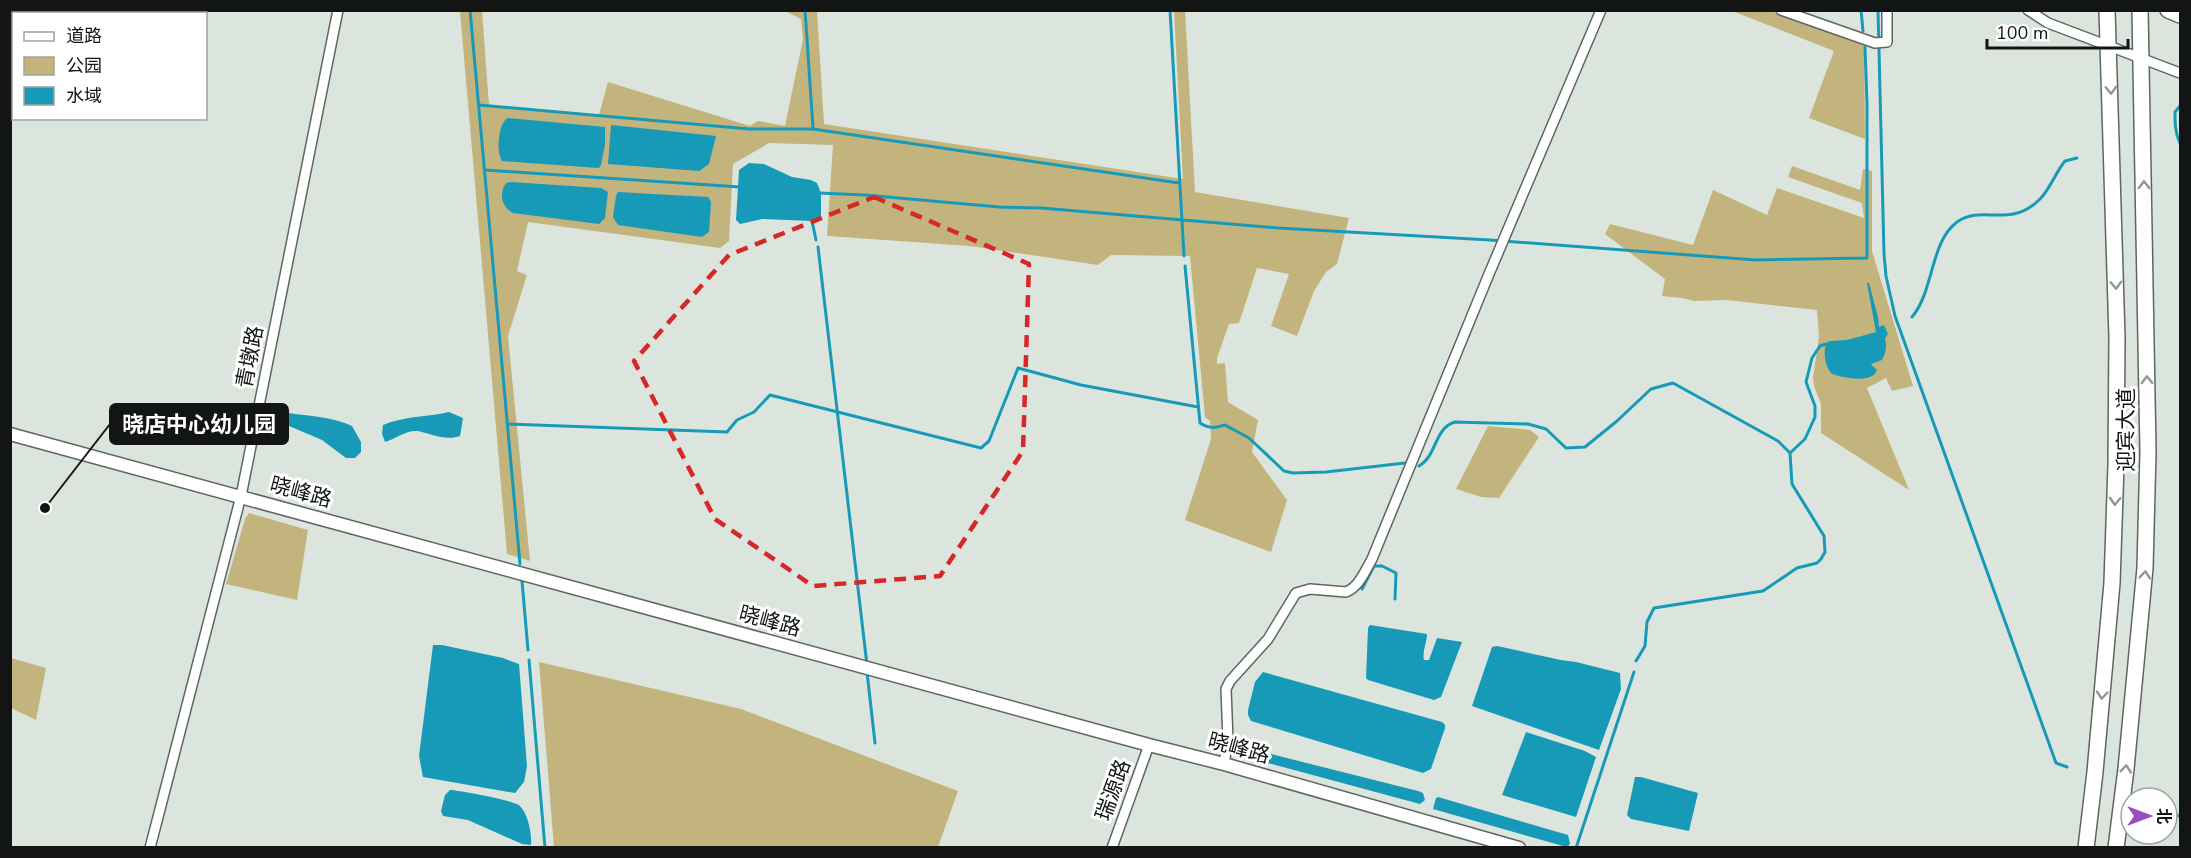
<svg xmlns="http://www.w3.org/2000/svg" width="2191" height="858" font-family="'Nunito Sans','Noto Sans SC',sans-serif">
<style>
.green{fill:#c3b47d}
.water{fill:#179ab8}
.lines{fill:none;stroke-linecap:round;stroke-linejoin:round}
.stream{stroke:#179ab8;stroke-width:3}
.minor-casing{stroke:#5d6660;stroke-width:12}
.tertiary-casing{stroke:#5d6660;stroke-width:15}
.primary-casing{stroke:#5d6660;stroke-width:18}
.trunk-casing{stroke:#5d6660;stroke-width:18}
.minor{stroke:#fff;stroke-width:9}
.tertiary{stroke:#fff;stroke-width:12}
.primary{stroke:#fff;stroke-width:15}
.trunk{stroke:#fff;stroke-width:15}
.oneway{stroke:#949695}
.marked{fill:none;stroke:#d62828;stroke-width:4.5;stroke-dasharray:12 8;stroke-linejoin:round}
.labels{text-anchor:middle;stroke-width:6;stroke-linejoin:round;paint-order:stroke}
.street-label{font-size:21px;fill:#121513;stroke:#fff}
.leader{fill:none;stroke:#121513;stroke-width:2}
.callout-dot{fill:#121513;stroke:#fff;stroke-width:2}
.callout{fill:#121513;stroke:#121513;stroke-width:2}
.callout-label{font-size:22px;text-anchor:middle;font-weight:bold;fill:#fff}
</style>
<rect width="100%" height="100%" fill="#dbe5de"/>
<g class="green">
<path d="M460 11H482L489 105 599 115 608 82 750 126 758 121 785 126 803 39 801 19 785 11H817L824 124 1183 179 1174 11H1185L1195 192 1349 218 1337 264 1326 272 1314 291 1297 336 1271 326 1289 274 1257 268 1239 323 1229 324 1217 358V364L1225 363 1228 402 1258 420 1252 452 1287 500 1271 552 1185 520 1211 439 1210 421 1205 417 1190 256 1111 255 1098 265 970 246 827 236 833 145 769 143 733 164 729 241 720 248 528 222 517 271 527 275 508 336 530 561 507 554Z"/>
<path d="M1732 11H1770L1864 43 1865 139 1809 118 1834 51Z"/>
<path d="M1792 166 1860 190 1863 169 1872 171V251L1913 386 1892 391 1886 378 1867 388 1909 490 1821 433V404L1814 386 1813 378 1819 337 1817 310 1727 300 1694 301 1682 298 1662 296 1665 279 1605 234 1610 224 1693 245 1713 190 1767 215 1777 188 1864 218 1862 203 1788 177Z"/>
<path d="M1488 426 1530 430 1539 437 1499 498 1481 497 1456 489Z"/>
<path d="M249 513 308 530 297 600 226 584 245 519Z"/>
<path d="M11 658 46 668 36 720 11 708Z"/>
<path d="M539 662 741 709 958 791 938 847H554Z"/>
</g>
<g class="water">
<path d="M507 118 605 127V144L601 165 599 168 502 161C496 151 498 126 507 118Z"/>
<path d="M611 125 716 136 709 164 699 171 608 164Z"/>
<path d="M749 163 764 164 792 177 811 180 817 183 821 193V216L812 221 762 219 740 224 736 220 739 170Z"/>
<path d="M511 182 601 188 608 192 605 218 599 224 513 213C501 207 499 193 506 183Z"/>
<path d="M618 192 708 197 711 202 709 232 702 237 618 225 613 217 616 196Z"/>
<path d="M1867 283H1869L1878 317 1879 327 1884 325 1888 334 1885 338C1887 347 1886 352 1882 360L1871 364 1877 370C1872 384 1845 378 1832 374 1825 367 1823 354 1826 344L1829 341 1847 340 1876 332Z"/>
<path d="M282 412C304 416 332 416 352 426L361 442V452L355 458H346L322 440 282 423 279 418Z"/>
<path d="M449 412 463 418 460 436C446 441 431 434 418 431 406 430 395 439 385 442L382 434 383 425C404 416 427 417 449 412Z"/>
<path d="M1370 625 1427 634C1427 642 1422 652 1424 660H1429L1437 638 1462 642 1441 697 1434 700 1368 680 1366 678 1368 628Z"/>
<path d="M433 645H442L503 658 519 664 527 766 524 782 515 793 423 777 419 756Z"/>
<path d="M1497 646 1561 660 1576 662 1620 673 1621 689 1599 750 1472 706 1492 647Z"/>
<path d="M1263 672 1442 722 1445 725V728L1431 769 1423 773 1251 721 1248 715V710L1255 682Z"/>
<path d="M1526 732 1585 751 1596 757 1576 817 1502 795Z"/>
<path d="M1235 745 1418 791 1423 793 1425 800 1420 804 1238 755Z"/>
<path d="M1635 777H1641L1698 793 1689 831 1631 819 1627 815Z"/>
<path d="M450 790C459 790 514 801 519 805 528 813 532 834 531 845L522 844 468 820 443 816 441 811 445 795Z"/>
<path d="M1438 797 1568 835 1570 844 1568 846H1563L1433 809 1436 798Z"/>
</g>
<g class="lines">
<g class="stream">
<path d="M470 10 520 564"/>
<path d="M805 10 813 128"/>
<path d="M1170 10 1184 256"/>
<path d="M1861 10 1863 31"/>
<path d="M1878 10 1884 254 1886 276 1895 316 2056 763 2067 767"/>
<path d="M479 105 749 129H813L1179 183"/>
<path d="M2180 106 2175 112C2175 123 2175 133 2180 143"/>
<path d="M485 170 740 187"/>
<path d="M819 193 865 195 999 207 1041 208 1278 228 1490 240 1756 260 1867 258V104L1865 47"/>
<path d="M812 221 816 240"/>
<path d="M818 247 867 665"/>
<path d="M1185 266 1200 423C1209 429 1215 428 1225 425L1249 438 1284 471 1293 473 1326 472 1405 463"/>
<path d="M1912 317C1934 291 1930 242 1957 222 1983 204 2009 229 2039 200 2050 190 2055 173 2065 161L2077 158"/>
<path d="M508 424 727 432 737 420 754 412 770 395 981 448 989 441 1018 368 1081 385 1198 407"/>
<path d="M1419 466C1437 456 1434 428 1455 422L1528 424 1546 429 1566 448 1585 447 1617 421 1651 389 1673 383 1778 441 1790 453"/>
<path d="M522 581 528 650"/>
<path d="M1362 589 1374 566H1382L1396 573 1395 599"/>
<path d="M529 660 545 848"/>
<path d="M1636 661 1645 646 1647 622 1654 608 1763 591 1797 568 1817 563 1821 559 1825 552 1824 536 1792 484 1790 453 1805 439 1815 417V406L1806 382 1812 358 1820 346 1826 344"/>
<path d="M867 672 875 743"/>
<path d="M2167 812 2180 816"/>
<path d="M1576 848 1634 672"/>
</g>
<defs>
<g id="minor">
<path d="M1781 10 1875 43 1887 42V10"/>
<path d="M2028 10 2048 23 2180 73"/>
<path d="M1224 764 1228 740 1226 689 1230 681 1268 639 1296 593 1310 589 1346 592C1359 587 1365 571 1372 559L1489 274 1601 10"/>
<path d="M150 848 241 496 338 10"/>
<path d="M1112 848 1149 745"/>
</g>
<path id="tertiary" d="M10 434 1149 745 1224 764 1519 848"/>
<path id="primary" d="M2168 10 2180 15"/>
<g id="trunk">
<path d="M2086 848 2095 772 2112 583 2116 465 2117 338 2107 10"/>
<path d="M2116 848 2126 769 2145 568 2148 452 2140 10"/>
</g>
</defs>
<use href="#minor" class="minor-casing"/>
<use href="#tertiary" class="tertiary-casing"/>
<use href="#primary" class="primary-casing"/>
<use href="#trunk" class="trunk-casing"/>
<use href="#minor" class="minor"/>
<use href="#tertiary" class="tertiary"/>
<use href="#primary" class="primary"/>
<use href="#trunk" class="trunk"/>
</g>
<defs><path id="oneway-chevron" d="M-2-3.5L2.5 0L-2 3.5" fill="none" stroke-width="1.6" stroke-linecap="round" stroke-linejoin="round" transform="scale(1.5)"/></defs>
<g class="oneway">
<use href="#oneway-chevron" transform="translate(2111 90) rotate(88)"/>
<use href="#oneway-chevron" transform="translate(2144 185) rotate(-91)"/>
<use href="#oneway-chevron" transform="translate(2116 285) rotate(88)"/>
<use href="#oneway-chevron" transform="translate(2147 380) rotate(-91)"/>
<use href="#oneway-chevron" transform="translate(2115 501) rotate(92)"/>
<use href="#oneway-chevron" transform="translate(2145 575) rotate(-85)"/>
<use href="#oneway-chevron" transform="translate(2102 695) rotate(95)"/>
<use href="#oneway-chevron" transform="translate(2126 769) rotate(-84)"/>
</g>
<path class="marked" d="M874 197 1029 264 1023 451 940 576 813 586 715 519 634 361 729 255Z"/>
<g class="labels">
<g class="street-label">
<text transform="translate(250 357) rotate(-79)" y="7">青墩路</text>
<text transform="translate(2126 430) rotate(-90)" y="7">迎宾大道</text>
<text transform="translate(301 492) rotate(15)" y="7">晓峰路</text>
<text transform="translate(770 621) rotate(15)" y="7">晓峰路</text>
<text transform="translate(1239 748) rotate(15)" y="7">晓峰路</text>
<text transform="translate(1113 790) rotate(-70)" y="7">瑞源路</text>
</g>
</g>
<path class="leader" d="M45 508L110 424"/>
<circle class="callout-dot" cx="45" cy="508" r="6"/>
<rect class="callout" x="110" y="404" width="178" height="40" rx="6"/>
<g class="callout-label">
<text x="199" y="432">晓店中心幼儿园</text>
</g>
<rect width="2191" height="858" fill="none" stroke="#121513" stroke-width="24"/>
<rect x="12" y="12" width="195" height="108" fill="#ffffff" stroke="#a0a1a1" stroke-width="1.5"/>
<rect x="24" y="32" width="30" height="9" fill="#ffffff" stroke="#a0a1a1" stroke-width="1.5"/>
<text x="66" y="42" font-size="18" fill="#121513">道路</text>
<rect x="24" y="57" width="30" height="18" fill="#c3b47d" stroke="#a0a1a1" stroke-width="1.5"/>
<text x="66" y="72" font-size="18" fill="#121513">公园</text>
<rect x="24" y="87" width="30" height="18" fill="#179ab8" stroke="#a0a1a1" stroke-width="1.5"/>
<text x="66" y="102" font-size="18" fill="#121513">水域</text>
<g transform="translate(2149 816) rotate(90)"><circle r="28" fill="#ffffff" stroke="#a0a1a1" stroke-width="1.5"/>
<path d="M0-4.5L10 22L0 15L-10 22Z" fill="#994fc1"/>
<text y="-9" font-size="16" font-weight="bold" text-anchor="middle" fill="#121513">北</text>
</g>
<path d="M1987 39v9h141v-9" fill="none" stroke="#121513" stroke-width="3"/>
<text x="1996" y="39" font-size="18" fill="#121513" stroke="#ffffff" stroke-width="4.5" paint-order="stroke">100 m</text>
</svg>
